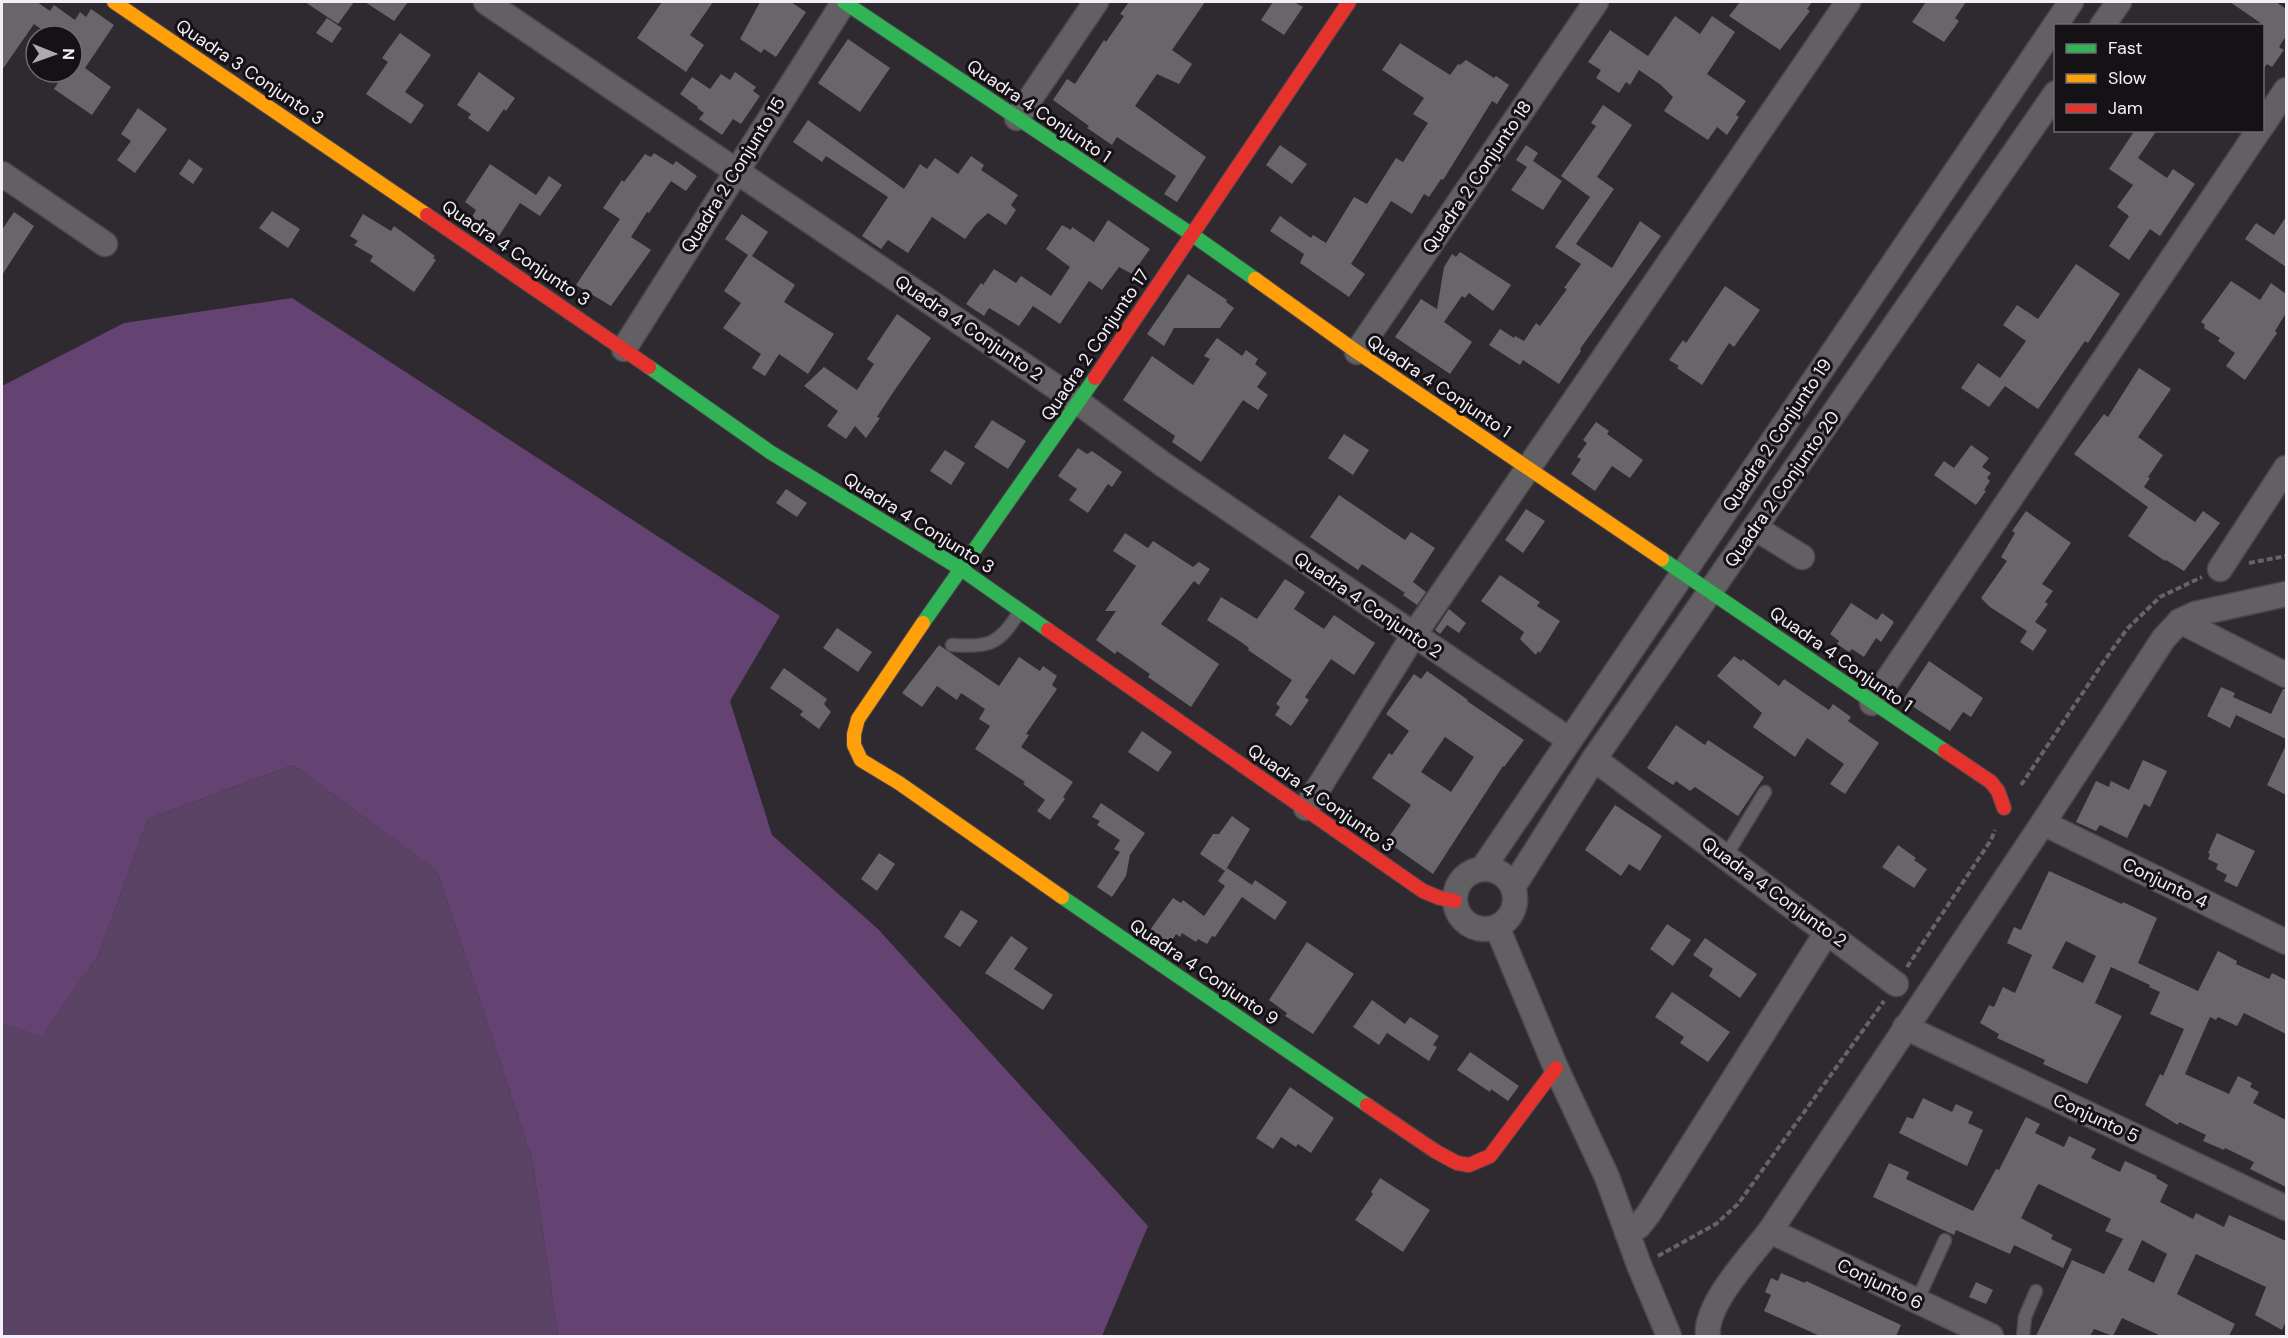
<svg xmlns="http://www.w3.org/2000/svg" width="2288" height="1338" font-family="'DM Sans',sans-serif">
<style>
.green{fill:#5b4365}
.forest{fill:#644271}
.building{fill:#69666b;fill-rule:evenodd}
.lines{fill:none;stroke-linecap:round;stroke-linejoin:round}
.lane-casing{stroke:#4b474c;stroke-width:15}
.street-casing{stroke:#4b474c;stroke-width:27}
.fast-casing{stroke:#4b474c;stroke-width:16}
.slow-casing{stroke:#4b474c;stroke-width:16}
.jam-casing{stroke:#4b474c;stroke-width:16}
.path{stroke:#666467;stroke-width:4;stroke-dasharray:6 3;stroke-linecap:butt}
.lane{stroke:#636064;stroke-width:12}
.street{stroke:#636064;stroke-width:24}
.fast{stroke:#30b455;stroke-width:14}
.slow{stroke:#ff9f0a;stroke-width:14}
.jam{stroke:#e5322d;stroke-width:14}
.labels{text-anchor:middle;stroke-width:6;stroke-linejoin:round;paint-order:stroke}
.street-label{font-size:18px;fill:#f4eff6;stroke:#151216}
</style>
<rect width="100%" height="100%" fill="#2e2a2f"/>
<path class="green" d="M293 765 437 871 532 1159 558 1336H2V1024L42 1037 99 954 148 819Z"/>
<path class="forest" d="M292 298 780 616 730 701 772 835 878 929 1148 1226 1102 1336H558L532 1159 437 871 293 765 148 819 99 954 42 1037 2 1024V386L124 323Z"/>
<g class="building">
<path d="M2 2H37L50 11 54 5 75 20 80 12 86 17 91 9 114 25 85 68 111 87 92 115 54 89 65 72H72V36H51L34 24 2 70Z"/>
<path d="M305 2H354L338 24Z"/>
<path d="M365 2H408L394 21Z"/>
<path d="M662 2H713L690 35 704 45 686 72 637 38Z"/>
<path d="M760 2H791L806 12 776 57 764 49 761 53 740 39Z"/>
<path d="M1129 2H1205L1172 50 1192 64 1179 84 1157 74 1135 106 1206 157 1177 202 1164 194 1176 176 1117 137 1112 145 1087 128 1089 126 1053 100 1067 79 1075 84 1104 40 1106 42 1124 16 1120 14Z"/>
<path d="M1273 2H1294L1303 7 1284 35 1261 20Z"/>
<path d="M1740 2H1812L1807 9 1810 11 1780 50 1729 16Z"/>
<path d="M1926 2H1966L1955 18 1959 21 1944 42 1912 22Z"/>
<path d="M2230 2H2276L2286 9V36L2279 47 2284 50 2272 67 2267 64 2262 71V24Z"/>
<path d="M1675 16 1700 34 1712 16 1735 32 1707 74 1746 101 1736 115 1739 117 1727 135 1717 127 1708 140 1664 111 1673 97 1661 85 1639 70 1630 85 1626 82 1619 93 1596 78 1601 70 1588 62 1610 30 1648 56Z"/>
<path d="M327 18 342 28 332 43 316 33Z"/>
<path d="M400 33 431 55 405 92 424 105 411 124 366 94 388 62 382 58Z"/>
<path d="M848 39 890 68 860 112 818 83Z"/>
<path d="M1400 43 1450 75 1458 64 1460 65 1466 60 1494 78 1496 76 1509 85 1497 104 1492 101 1443 180 1441 179 1429 197 1424 194 1412 214 1391 201 1351 264 1365 274 1349 297 1300 263 1304 254 1270 231 1280 216 1311 238 1313 235 1326 243 1354 197 1367 204 1396 158 1403 162 1428 123 1413 114 1424 98 1382 70Z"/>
<path d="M479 72 515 98 506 111 504 109 488 132 468 118 471 114 457 105Z"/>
<path d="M735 72 756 87 753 91 760 96 741 124 733 119 722 135 699 119 704 113 697 108 698 107 680 94 692 77 710 89 721 74 730 80Z"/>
<path d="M1603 105 1632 125 1597 177 1614 189 1576 244 1612 268 1640 221 1661 236 1580 349 1581 351 1559 384 1523 360 1520 365 1489 345 1500 329 1514 338 1515 336 1524 341 1536 323 1540 326 1567 289 1564 288 1581 264 1555 247 1590 197 1561 176 1596 126 1591 123Z"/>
<path d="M138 108 167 129 135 173 117 160 131 141 121 134Z"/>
<path d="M808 120 904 189 920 164 927 169 935 158 958 174 971 156 984 165 981 170 1018 195 1011 205 1016 210 1006 225 988 213 976 224 965 239 932 217 908 253 888 240 881 249 862 236 888 197 826 156 822 162 793 142Z"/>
<path d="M2135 130H2157L2138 158 2167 178 2173 169 2195 184 2160 236 2150 229 2129 260 2109 246 2129 216 2117 207 2133 185 2109 169Z"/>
<path d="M1280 145 1307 164 1292 184 1266 165Z"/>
<path d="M1526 145 1538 153 1533 161 1562 181 1543 210 1511 190 1527 167 1516 160Z"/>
<path d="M654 153 673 165 676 161 697 176 686 191 671 181 649 213 647 212 631 237 651 250 611 306 576 285 620 219 603 208 622 180 624 182 645 154 651 157Z"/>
<path d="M189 159 203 169 193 184 179 174Z"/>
<path d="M490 164 536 195 549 176 562 185 540 216 520 203 499 236 472 217 476 210 465 202Z"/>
<path d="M272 211 300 229 288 248 259 228Z"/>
<path d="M14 212 34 226 2 275V230Z"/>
<path d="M363 214 391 231 394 226 435 256 433 258 436 260 414 292 370 261 373 256 354 245 358 241 350 236Z"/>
<path d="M742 214 768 232 752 256 795 285 784 302 834 334 808 374 779 354 765 376 752 368 761 354 723 328 741 303 724 291 748 255 725 239Z"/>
<path d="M2286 217V267L2245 239 2256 223 2274 235Z"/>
<path d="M1108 220 1150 249 1132 274 1119 267 1102 290 1089 281 1060 324 1033 306 1019 326 989 308 984 316 966 304 981 283 983 285 994 269 1016 283 1021 276 1051 296 1070 267 1046 249 1062 225 1071 230 1072 227 1094 242Z"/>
<path d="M1460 252 1511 285 1493 311 1469 293 1465 298 1462 296 1444 322 1472 342 1450 374 1395 337 1421 299 1437 309 1444 267 1452 254 1456 257Z"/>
<path d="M2076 264 2120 294 2088 343 2085 341 2038 409 2005 386 1989 407 1961 388 1978 363 2000 378 2026 341 2003 325 2017 305 2038 319Z"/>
<path d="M1188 274 1227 300 1226 302 1234 308 1220 328H1174L1164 346 1147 334Z"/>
<path d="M2231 281 2260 300 2271 283 2286 294V313L2275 331 2277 333 2245 380 2226 366 2235 353 2218 341 2220 338 2204 328 2205 325 2201 322Z"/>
<path d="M1725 286 1760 310 1734 347 1729 343 1702 385 1677 368 1679 366 1669 360 1683 340 1686 343Z"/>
<path d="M897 314 931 338 894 391 877 417 880 418 866 438 855 426 846 439 827 426 838 411 804 386 824 367 857 390 874 364 867 359Z"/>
<path d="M1217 338 1242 356 1246 350 1258 359 1255 364 1267 373 1257 387 1268 395 1258 410 1243 400 1201 462 1172 442 1175 436 1123 400 1152 356 1193 385 1210 359 1204 356Z"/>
<path d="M2139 368 2171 389 2138 437 2163 455 2148 477 2150 478 2144 487 2195 522 2203 511 2220 523 2184 571 2166 560 2165 561 2128 536 2148 507 2074 454 2104 414 2108 417Z"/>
<path d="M992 420 1026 441 1008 469 974 447Z"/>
<path d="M1596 422 1609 431 1607 434 1643 460 1630 478 1612 466 1595 491 1571 474 1581 459 1577 457 1587 443 1583 440Z"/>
<path d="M1344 434 1369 450 1353 475 1328 458Z"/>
<path d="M1971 445 1989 458 1982 467 1991 473 1987 478 1990 481 1984 490 1986 491 1976 505 1934 475 1944 461 1954 468Z"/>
<path d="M1078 448 1087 454 1092 451 1122 472 1112 487 1108 484 1088 513 1069 500 1077 489 1058 476Z"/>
<path d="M945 450 965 463 951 485 930 471Z"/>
<path d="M786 489 807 503 797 517 776 503Z"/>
<path d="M1339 495 1405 540 1411 532 1435 548 1413 582 1426 592 1417 605 1403 595 1405 593 1362 564 1358 570 1310 537Z"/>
<path d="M1526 509 1545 521 1523 553 1505 540Z"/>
<path d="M2026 511 2071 543 2042 584 2053 591 2045 602 2048 604 2035 622 2047 630 2033 651 2020 642 2027 631 1990 607 1981 598 2007 561 2001 557 2015 533 2012 531Z"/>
<path d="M1125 533 1148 548 1153 541 1193 567 1199 562 1210 569 1199 585 1194 581 1161 624 1219 664 1191 707 1148 677 1150 674 1117 651 1115 654 1096 640 1116 611H1105L1136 566 1113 551Z"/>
<path d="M1500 575 1540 602 1537 606 1560 621 1540 653 1538 651 1536 655 1520 639 1524 632 1481 601Z"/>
<path d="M1285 579 1305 592 1294 609 1324 629 1334 615 1375 643 1354 675 1331 659 1305 697 1309 700 1291 726 1275 715 1280 707 1276 704 1292 680 1248 650 1249 648 1241 642 1207 620 1221 597 1257 619Z"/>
<path d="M1851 603 1877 620 1882 613 1894 622 1881 642 1876 638 1864 657 1852 649 1849 652 1837 644 1839 641 1830 634Z"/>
<path d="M1449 609 1466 623 1459 633 1447 625 1440 634 1435 630Z"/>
<path d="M837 628 872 652 858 672 823 648Z"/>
<path d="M939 645 999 686 1019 657 1040 671 1043 666 1057 676 1052 685 1057 689 1026 734 1029 735 1021 747 1073 782 1063 797 1065 799 1050 820 1037 811 1045 800 1023 784 1025 782 975 749 990 726 979 719 985 709 961 693 957 700 937 686 922 707 902 693Z"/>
<path d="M1734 656 1741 661 1743 659 1779 686 1784 679 1829 710 1833 704 1851 717 1848 721 1879 743 1845 794 1830 784 1844 764 1807 738 1795 757 1753 727 1762 713 1717 676Z"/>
<path d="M1929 661 1983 698 1971 717 1963 712 1950 731 1903 700Z"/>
<path d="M784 668 827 699 824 704 831 712 819 729 800 715 803 711 770 688Z"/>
<path d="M1427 671 1468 700 1467 701 1524 740 1504 767 1503 766 1433 874 1386 841 1411 805 1372 778 1389 753 1392 755 1409 731 1386 714 1414 674 1421 679ZM1445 737 1474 757 1451 792 1421 772Z"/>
<path d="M2221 687 2235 693 2233 697 2271 714 2283 689H2286V739L2236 715 2230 728 2207 716Z"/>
<path d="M1676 725 1705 745 1708 740 1764 777 1738 816 1695 787 1690 791 1676 781 1673 785 1647 768Z"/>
<path d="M1142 731 1172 752 1158 772 1128 752Z"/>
<path d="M2286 745V795L2267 785Z"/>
<path d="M2143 760 2167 771 2150 807 2144 804 2127 838 2100 825 2096 831 2076 822 2096 781 2109 787 2111 781 2129 790Z"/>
<path d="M1101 803 1145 833 1130 855 1126 876 1112 897 1097 887 1120 852 1114 849 1120 840 1097 825 1100 821 1092 817Z"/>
<path d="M1615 805 1662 836 1640 871 1629 864 1621 876 1585 850Z"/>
<path d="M1232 816 1250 829 1225 871 1200 854 1213 834H1219Z"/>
<path d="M2217 833 2255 851 2237 887 2224 881 2227 875 2216 869 2218 864 2208 859 2210 854 2208 853Z"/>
<path d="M1898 845 1916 858 1914 860 1927 869 1914 888 1882 867Z"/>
<path d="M879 853 895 864 877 891 861 879Z"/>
<path d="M1227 868 1252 885 1255 880 1287 902 1275 920 1242 897 1215 937 1212 936 1207 944 1198 939 1196 942 1182 933 1180 937 1176 934 1170 944 1150 930 1173 898 1181 903 1183 900 1204 916 1225 886 1218 881Z"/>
<path d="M2049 871 2122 904 2123 902 2157 918 2138 963 2198 991 2218 951 2237 961 2236 964 2269 979 2272 973 2286 980V1034L2244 1013 2237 1026 2218 1017 2216 1020 2210 1017 2185 1074 2229 1094 2238 1076 2252 1083 2250 1087 2259 1092 2253 1103 2286 1120V1187L2250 1169 2254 1162 2225 1148 2224 1150 2203 1141 2206 1135 2179 1122 2178 1125 2145 1105 2160 1074 2163 1076 2184 1029 2150 1014 2160 992 2149 987 2150 985 2111 967 2095 1003 2122 1016 2087 1084 2043 1064 2045 1060 1997 1038 1999 1034 1980 1023 1989 1005 1994 1007 2003 987 2015 993 2032 955 2007 943 2014 927 2021 930ZM2066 941 2096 956 2083 983 2052 968Z"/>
<path d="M961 910 978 921 960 947 944 937Z"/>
<path d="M1667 924 1691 940 1673 966 1650 949Z"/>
<path d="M1011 936 1028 948 1014 969 1053 995 1043 1010 985 973Z"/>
<path d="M1705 938 1757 974 1740 998 1709 976 1713 969 1693 955Z"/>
<path d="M1307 942 1354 974 1313 1034 1285 1016 1287 1013 1269 1000Z"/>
<path d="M1672 992 1730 1032 1708 1062 1680 1043 1684 1037 1655 1017Z"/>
<path d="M1372 1000 1405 1024 1410 1017 1439 1036 1433 1045 1437 1047 1429 1061 1387 1033 1379 1045 1353 1027Z"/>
<path d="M1470 1052 1519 1086 1508 1101 1491 1089 1490 1092 1457 1070Z"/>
<path d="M1290 1087 1334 1118 1311 1153 1298 1144 1296 1147 1281 1137 1273 1149 1256 1138Z"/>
<path d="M1923 1098 1952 1112 1956 1104 1973 1112 1968 1123 1983 1130 1967 1166 1899 1133 1907 1117 1913 1119Z"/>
<path d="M2026 1117 2040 1124 2035 1133 2064 1147 2069 1136 2096 1149 2091 1158 2120 1172 2125 1161 2157 1176 2156 1178 2168 1185 2160 1202 2193 1219 2196 1213 2224 1227 2229 1215 2286 1241V1321L2282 1330 2255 1315 2266 1287 2196 1254 2177 1294 2235 1324 2229 1336H2161L2122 1318 2113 1336 2094 1329 2090 1336H2036L2072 1260 2104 1274 2123 1239 2105 1231 2111 1219 2039 1184 2037 1186 2021 1218 2053 1235 2051 1239 2072 1249 2063 1268 2014 1245 2010 1254 1956 1230 1954 1235 1873 1197 1889 1163 1909 1172 1906 1179 1973 1211 1996 1169 1999 1170ZM2142 1240 2167 1254 2154 1283 2128 1270Z"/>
<path d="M1380 1178 1430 1210 1403 1252 1355 1220 1373 1194 1371 1192Z"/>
<path d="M1781 1273 1805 1283 1806 1281 1901 1325 1896 1336H1820L1764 1311 1771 1295 1765 1292 1771 1278 1778 1281Z"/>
<path d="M1976 1282 1993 1290 1986 1304 1969 1297Z"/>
</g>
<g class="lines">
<defs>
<g id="lane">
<path d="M952 645C991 647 998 645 1020 611"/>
<path d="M1726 856 1765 792"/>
<path d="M1917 1301 1945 1240"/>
<path d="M2023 1336 2025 1317 2036 1291"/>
</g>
<g id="street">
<path d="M486 2 1078 402 1164 465 1568 739"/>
<path d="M2102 26 2119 2"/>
<path d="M1017 118 1096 2"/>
<path d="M2262 126 2286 90"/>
<path d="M2 174 105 244"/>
<path d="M624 349 844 2"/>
<path d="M1357 352 1596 2"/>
<path d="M1755 528 1802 557"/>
<path d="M2220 569 2286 468"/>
<path d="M2180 621 2286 675"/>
<path d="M1872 703 2259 130"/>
<path d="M1594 759 1896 984"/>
<path d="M1306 808 1413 636 1848 2"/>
<path d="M2043 823 2286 942"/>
<path d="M1483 868 2071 2"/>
<circle cx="1485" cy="899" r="30"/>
<path d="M1513 887 1594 759 2056 93"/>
<path d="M1497 927 1556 1068 1607 1177 1639 1265 1669 1336"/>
<path d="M1905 1027 2286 1208"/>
<path d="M1770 1231 1991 1336"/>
<path d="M1627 1233 1639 1226 1649 1213 1827 932"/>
<path d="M1708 1336C1704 1305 1751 1256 1770 1231L2043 823 2164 638 2180 621 2195 614 2286 594"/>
</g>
<g id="fast">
<path d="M844 2 1191 234 1255 279"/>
<path d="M649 367 770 452 961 569 1048 630"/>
<path d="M1662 559 1945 751"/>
<path d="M923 623 1095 378"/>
<path d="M1062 897 1367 1105"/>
</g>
<g id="slow">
<path d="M114 2 427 215"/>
<path d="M1255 279 1357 352 1662 559"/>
<path d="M923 623 858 719 854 734V745L861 760 899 783 1062 897"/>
</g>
<g id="jam">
<path d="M427 215 649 367"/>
<path d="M1095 378 1349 2"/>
<path d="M1048 630 1423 891 1440 898 1455 901"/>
<path d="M1945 751 1991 782 1998 791 2004 808"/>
<path d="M1367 1105 1435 1151 1457 1163 1469 1165 1490 1156 1556 1068"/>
</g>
</defs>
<use href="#lane" class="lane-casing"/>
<use href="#street" class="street-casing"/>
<use href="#fast" class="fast-casing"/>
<use href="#slow" class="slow-casing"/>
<use href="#jam" class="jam-casing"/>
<g class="path">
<path d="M2249 563 2286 556"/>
<path d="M2021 785 2102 664 2127 629 2160 597 2202 577"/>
<path d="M1907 967 1991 840 1995 830"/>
<path d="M1658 1256 1716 1224 1738 1204 1884 1001"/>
</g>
<use href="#lane" class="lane"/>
<use href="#street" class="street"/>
<use href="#fast" class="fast"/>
<use href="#slow" class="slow"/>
<use href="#jam" class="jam"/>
</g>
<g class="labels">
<g class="street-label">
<text transform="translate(250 72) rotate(34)" y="6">Quadra 3 Conjunto 3</text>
<text transform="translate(1039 111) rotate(34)" y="6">Quadra 4 Conjunto 1</text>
<text transform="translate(733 175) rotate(-58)" y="6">Quadra 2 Conjunto 15</text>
<text transform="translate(1477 177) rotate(-56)" y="6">Quadra 2 Conjunto 18</text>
<text transform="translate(516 253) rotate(34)" y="6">Quadra 4 Conjunto 3</text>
<text transform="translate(969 328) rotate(34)" y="6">Quadra 4 Conjunto 2</text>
<text transform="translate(1095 345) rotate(-56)" y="6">Quadra 2 Conjunto 17</text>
<text transform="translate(1439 386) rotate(34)" y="6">Quadra 4 Conjunto 1</text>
<text transform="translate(1777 435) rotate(-56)" y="6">Quadra 2 Conjunto 19</text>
<text transform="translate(1782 489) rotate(-55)" y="6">Quadra 2 Conjunto 20</text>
<text transform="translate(919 523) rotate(32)" y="6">Quadra 4 Conjunto 3</text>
<text transform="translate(1368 605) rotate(34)" y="6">Quadra 4 Conjunto 2</text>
<text transform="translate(1841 659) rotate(35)" y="6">Quadra 4 Conjunto 1</text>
<text transform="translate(1321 798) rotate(35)" y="6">Quadra 4 Conjunto 3</text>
<text transform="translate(2165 883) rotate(26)" y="6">Conjunto 4</text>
<text transform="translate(1774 892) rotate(36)" y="6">Quadra 4 Conjunto 2</text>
<text transform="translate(1204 972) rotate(34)" y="6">Quadra 4 Conjunto 9</text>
<text transform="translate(2096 1118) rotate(25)" y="6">Conjunto 5</text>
<text transform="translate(1880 1284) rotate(26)" y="6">Conjunto 6</text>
</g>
</g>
<rect width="2288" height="1338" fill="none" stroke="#f4eff6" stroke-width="6"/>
<rect x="2054" y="24" width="210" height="108" fill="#151216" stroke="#6e6a70" stroke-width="1.5"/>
<rect x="2066" y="44" width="30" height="9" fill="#30b455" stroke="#6e6a70" stroke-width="1.5"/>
<text x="2108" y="54" font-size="18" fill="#f4eff6">Fast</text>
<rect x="2066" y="74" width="30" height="9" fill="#ff9f0a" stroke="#6e6a70" stroke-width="1.5"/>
<text x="2108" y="84" font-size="18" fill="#f4eff6">Slow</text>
<rect x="2066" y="104" width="30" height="9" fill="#e5322d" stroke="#6e6a70" stroke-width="1.5"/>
<text x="2108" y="114" font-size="18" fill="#f4eff6">Jam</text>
<g transform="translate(54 54) rotate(91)"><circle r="28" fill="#151216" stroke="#6e6a70" stroke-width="1.5"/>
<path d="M0-4.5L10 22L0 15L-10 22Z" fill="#afaab0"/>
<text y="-9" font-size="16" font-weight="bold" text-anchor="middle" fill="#f4eff6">N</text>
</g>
</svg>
